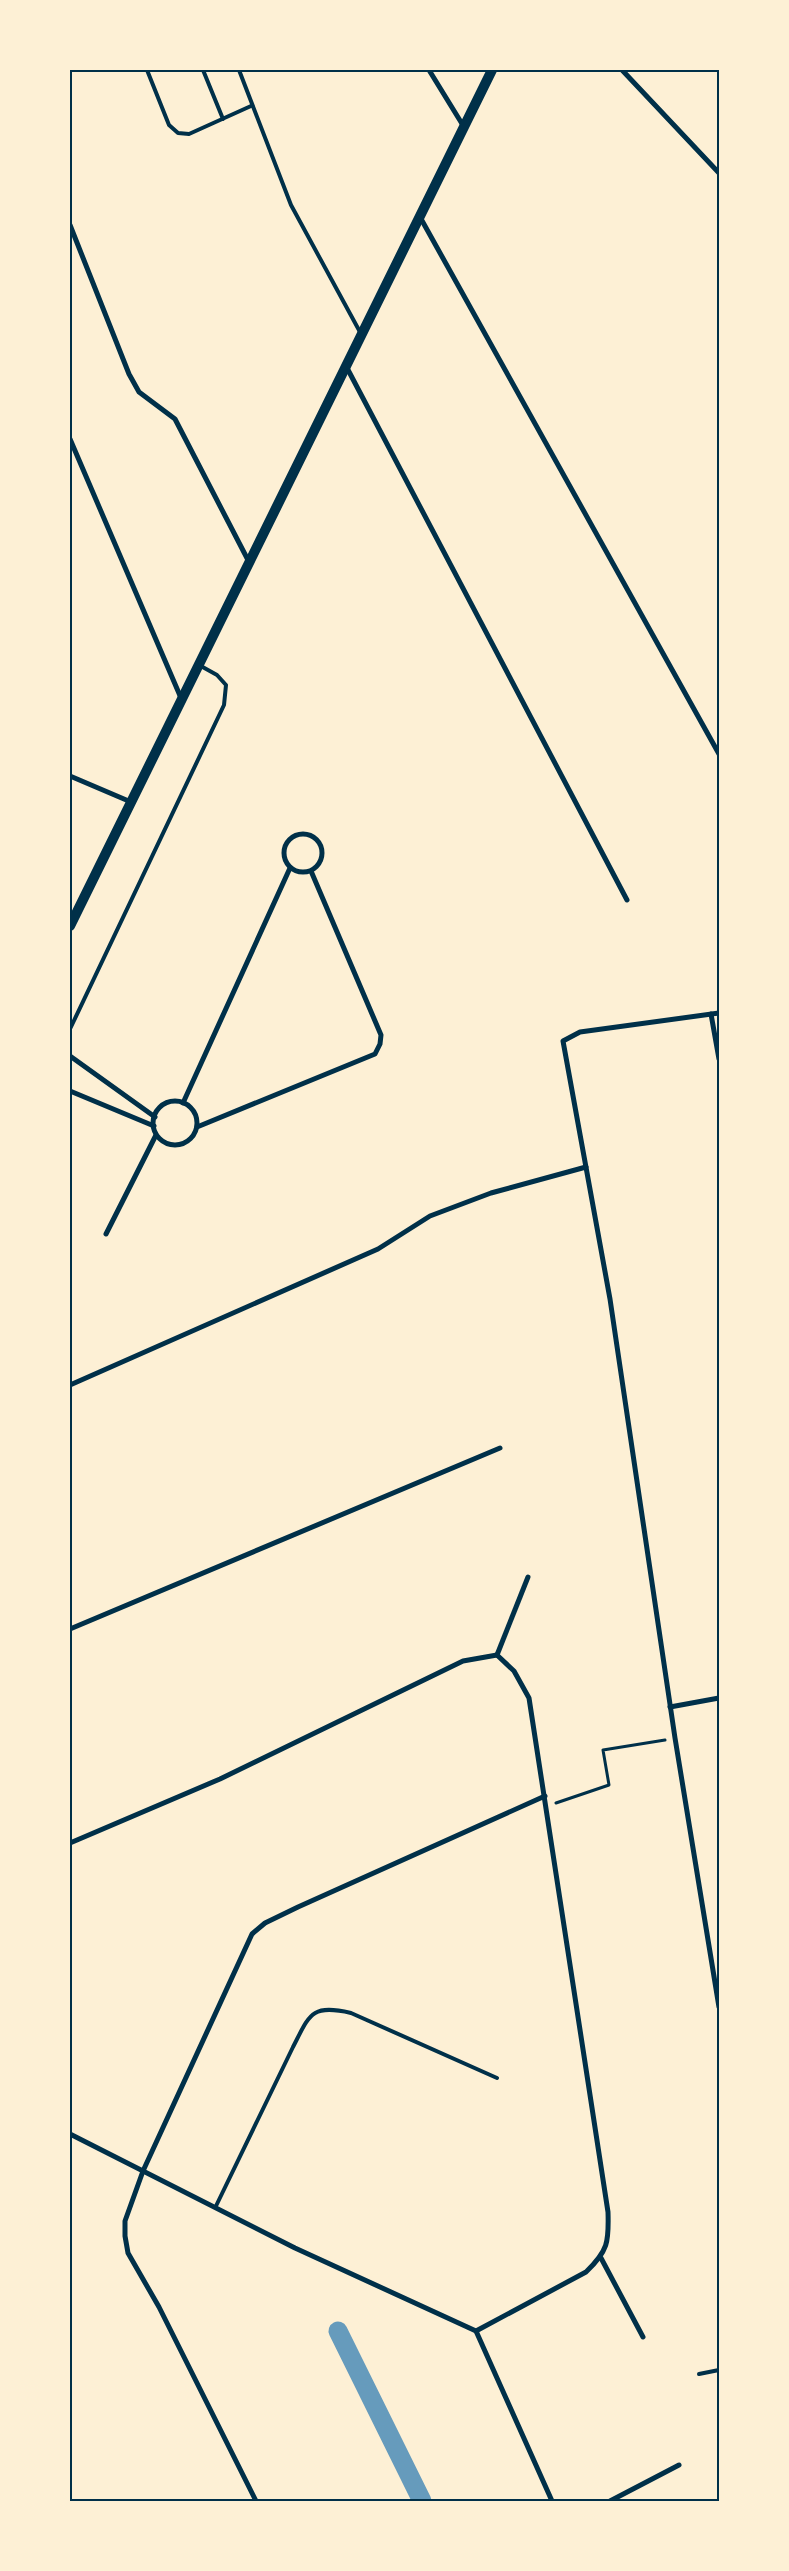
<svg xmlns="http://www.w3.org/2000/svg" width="789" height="2571" font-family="'Sofia Sans Condensed',sans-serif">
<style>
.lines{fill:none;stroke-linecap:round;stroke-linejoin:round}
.canal{stroke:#669bbc;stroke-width:19}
.path{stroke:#003049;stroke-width:3}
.service{stroke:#003049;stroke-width:4}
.minor{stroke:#003049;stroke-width:5}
.secondary{stroke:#003049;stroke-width:10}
.neatline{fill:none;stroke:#003049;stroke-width:2}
</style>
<rect width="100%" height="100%" fill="#fdf0d5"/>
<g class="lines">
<path class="canal" d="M338 2331 422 2501"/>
<path class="path" d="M556 1803 609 1785 603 1750 665 1740"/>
<g class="service">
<path d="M147 70 169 125 178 133 189 134 251 106"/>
<path d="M203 70 223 119"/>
<path d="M239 70 291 205 360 332"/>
<path d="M70 1029 224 705 226 685 217 675 199 665"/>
<path d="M216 2206 293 2047C310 2014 311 2004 351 2013L497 2078"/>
<path d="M699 2374 719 2370"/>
</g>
<g class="minor">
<path d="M429 70 464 127"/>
<path d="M622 70 719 173"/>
<path d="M420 217 719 754"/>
<path d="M70 225 129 374 139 392 175 419 249 562"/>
<path d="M346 366 627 900"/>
<path d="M70 439 181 698"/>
<path d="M70 776 131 802"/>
<circle cx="303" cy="853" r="19"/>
<path d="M719 1013 580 1032 563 1041 610 1299 675 1738 719 2007"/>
<path d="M711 1014 719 1059"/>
<path d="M70 1056 155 1117"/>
<path d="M70 1091 154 1126"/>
<circle cx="175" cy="1123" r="22"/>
<path d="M183 1103 290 868"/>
<path d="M197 1127 375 1054 380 1044 381 1035 311 871"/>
<path d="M106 1234 156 1135"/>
<path d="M70 1385 378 1249 430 1216 491 1193 586 1167"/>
<path d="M70 1629 500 1448"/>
<path d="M497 1655 528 1577"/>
<path d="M670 1707 719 1698"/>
<path d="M70 1843 220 1779 463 1661 497 1655"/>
<path d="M70 2134 295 2248 476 2331 552 2501"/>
<path d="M601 2258 643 2337"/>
<path d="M476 2331 586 2272C608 2251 609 2242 608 2212L529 1698 514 1671 497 1655"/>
<path d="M256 2501 159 2307 128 2253 125 2236V2221L143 2171 252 1934 265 1923 298 1907 545 1796"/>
<path d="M610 2501 679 2465"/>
</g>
<path class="secondary" d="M70 926 492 70"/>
</g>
<rect width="789" height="2571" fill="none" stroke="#fdf0d5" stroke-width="142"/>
<rect x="71" y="71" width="647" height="2429" class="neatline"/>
</svg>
